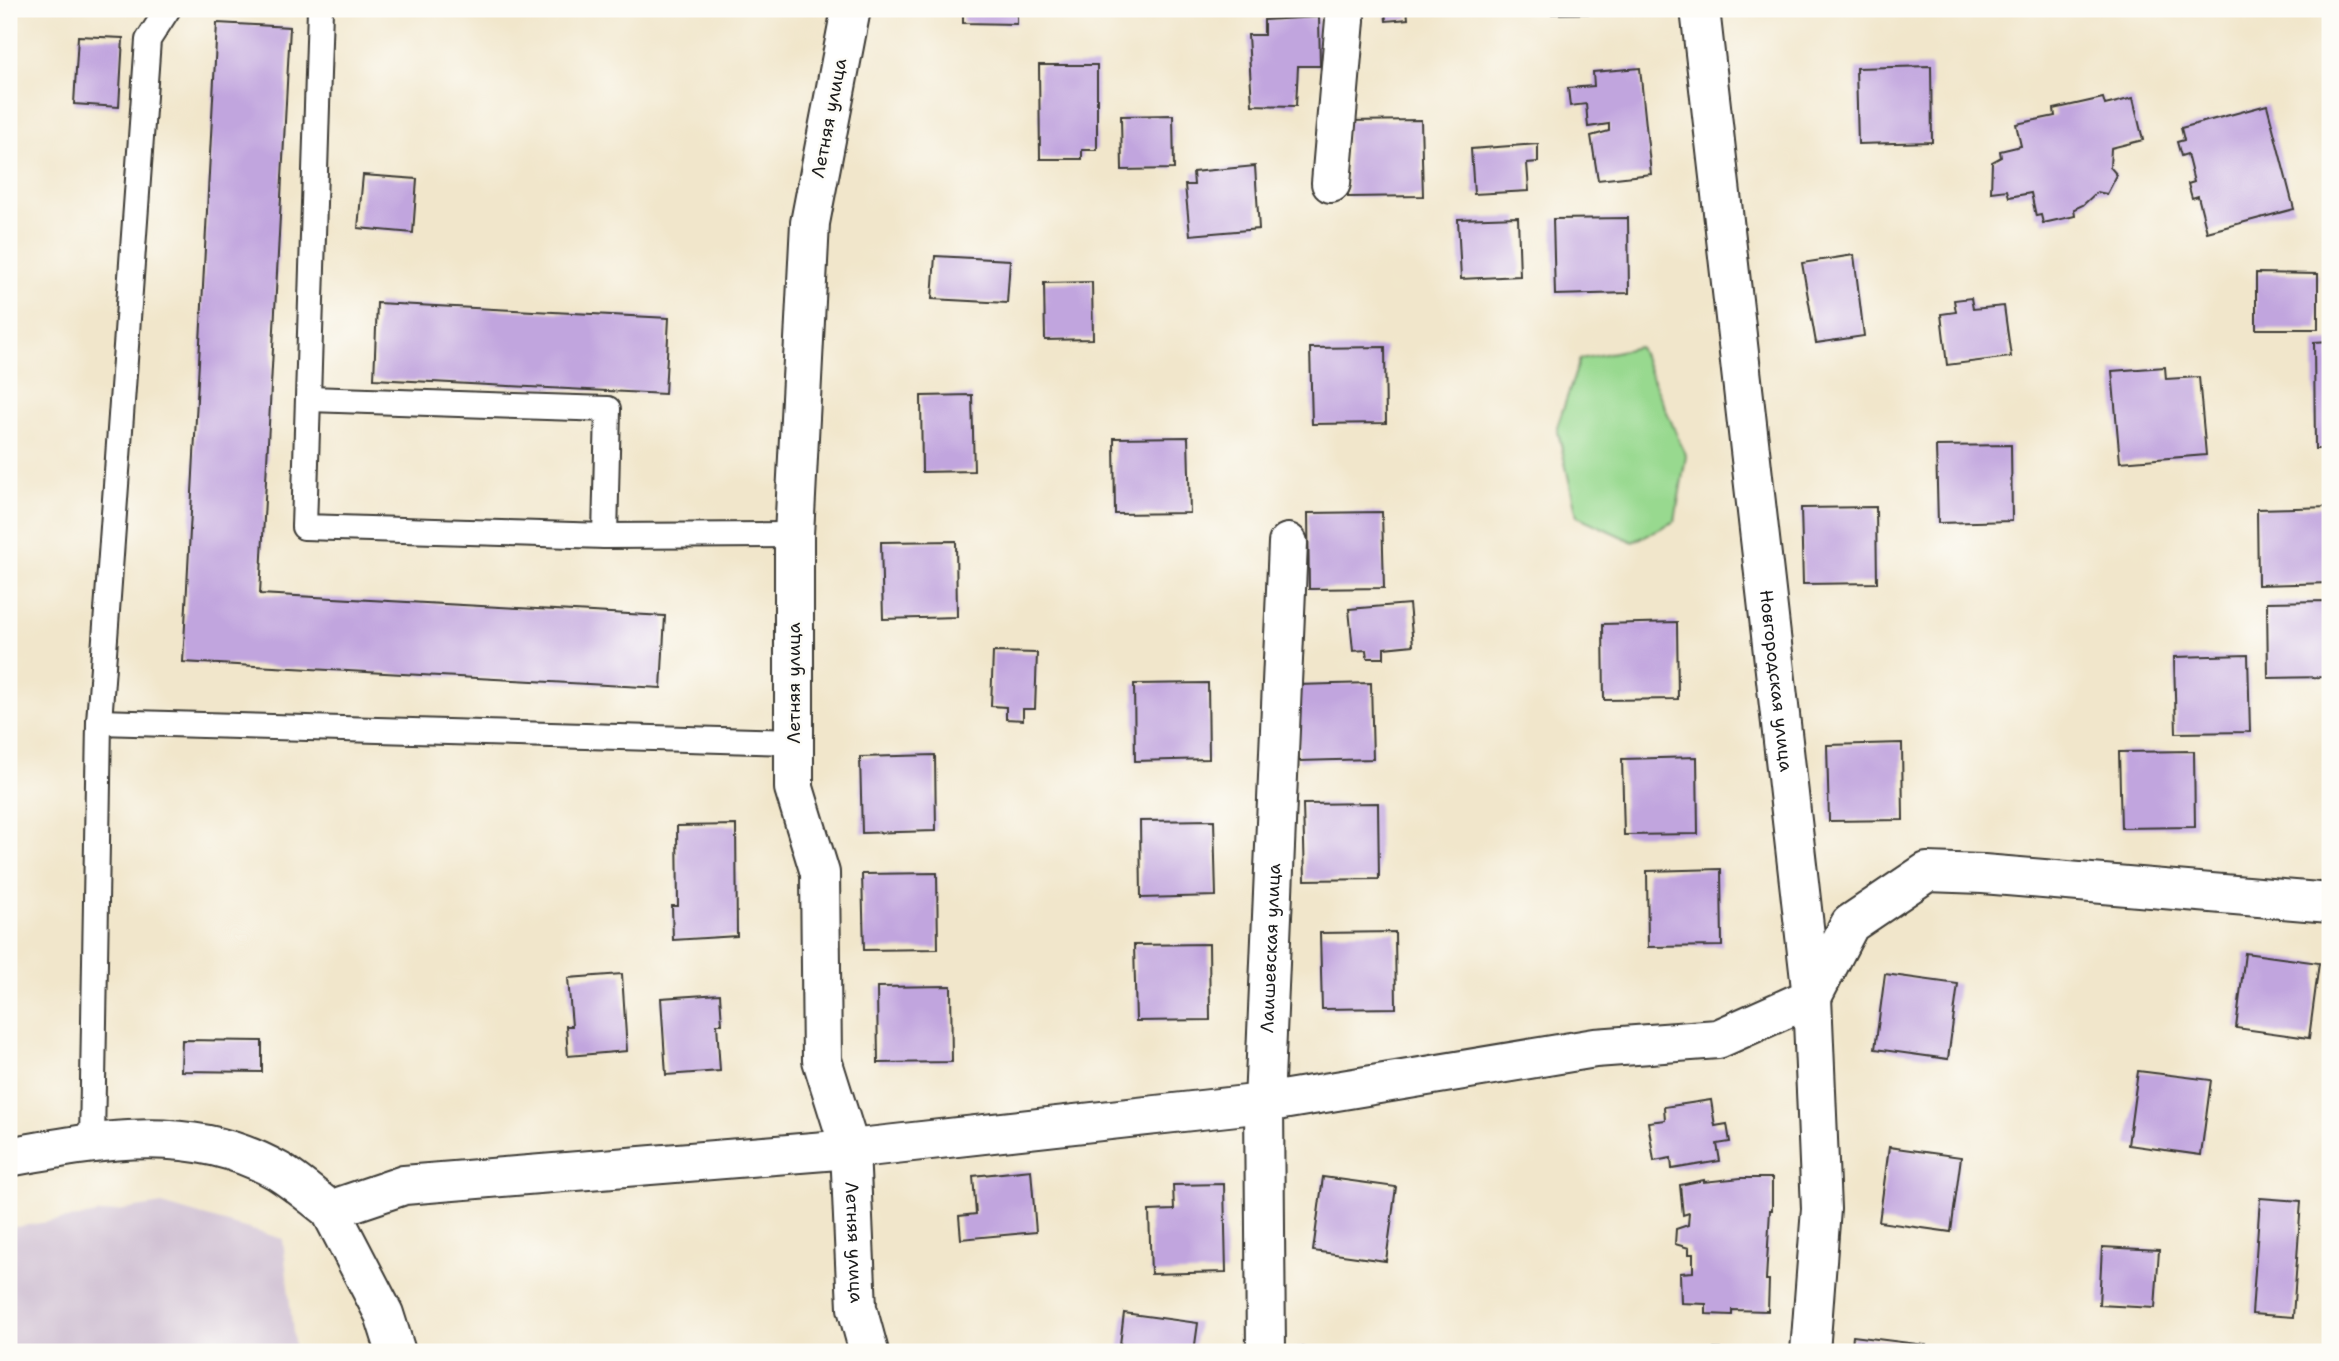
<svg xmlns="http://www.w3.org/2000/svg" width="2339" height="1361" font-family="'Shantell Sans',sans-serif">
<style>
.industrial{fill:#cebed1}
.green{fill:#98d98f;stroke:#5a7a56;stroke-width:2}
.building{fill:#c1a5de}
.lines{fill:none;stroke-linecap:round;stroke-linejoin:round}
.service-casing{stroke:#3c3a36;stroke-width:28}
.minor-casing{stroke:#3c3a36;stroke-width:42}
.service{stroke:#fff;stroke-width:24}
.minor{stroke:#fff;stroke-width:38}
.labels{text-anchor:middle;stroke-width:5;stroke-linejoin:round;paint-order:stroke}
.street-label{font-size:18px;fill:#1c1c1c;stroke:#fdfcf7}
</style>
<rect width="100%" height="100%" fill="#fdfcf7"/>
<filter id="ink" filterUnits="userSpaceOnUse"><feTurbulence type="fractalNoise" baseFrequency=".0143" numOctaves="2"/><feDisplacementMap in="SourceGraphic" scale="14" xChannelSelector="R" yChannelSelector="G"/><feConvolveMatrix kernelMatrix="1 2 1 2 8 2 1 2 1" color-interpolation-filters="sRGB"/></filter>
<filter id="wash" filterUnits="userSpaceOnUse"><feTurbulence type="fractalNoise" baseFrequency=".00686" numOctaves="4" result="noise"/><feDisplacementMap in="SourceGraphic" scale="28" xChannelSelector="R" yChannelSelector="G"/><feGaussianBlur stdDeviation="1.57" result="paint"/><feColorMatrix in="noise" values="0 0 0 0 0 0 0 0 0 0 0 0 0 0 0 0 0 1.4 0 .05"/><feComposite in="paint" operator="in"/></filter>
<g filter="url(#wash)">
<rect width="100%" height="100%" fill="#f1e6cb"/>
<path class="industrial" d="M162 1204 283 1239 295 1352H9V1228Z"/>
<path class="green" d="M1639 347 1686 456 1675 521 1633 542 1577 516 1557 427 1580 359Z"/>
<g id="blocks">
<g class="building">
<path d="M963 9H1017V24L963 23Z"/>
<path d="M1385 9H1407L1408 19 1386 21Z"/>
<path d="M1547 9H1621V13L1547 14Z"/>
<path d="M1319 17 1320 66H1298L1296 106 1252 105 1248 35H1264V20Z"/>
<path d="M217 23 290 27 260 594 665 616 661 688 183 662Z"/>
<path d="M78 36 123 38 119 107 74 104Z"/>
<path d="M1039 65H1097V150H1082V159H1040Z"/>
<path d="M1931 66 1932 142 1858 144 1856 68Z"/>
<path d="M1640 68 1651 174 1598 180 1591 136 1609 131V124L1588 127 1586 104 1570 106 1568 88 1594 86 1593 72Z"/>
<path d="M2103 98 2105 105 2133 98 2143 140 2111 148 2110 167 2117 175 2107 194 2097 192 2083 205 2074 209 2075 216 2043 223 2041 215 2036 216 2031 193 2009 197 2007 190 1991 192 1992 162 2001 157 2000 151 2021 146 2016 124 2055 116 2054 109Z"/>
<path d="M2267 105 2294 209 2207 232 2198 196 2192 198 2188 184 2194 182 2187 154 2181 156 2177 142 2184 140 2181 128Z"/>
<path d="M1173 115 1174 169 1122 170 1121 116Z"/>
<path d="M1421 120 1423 196 1348 197 1347 121Z"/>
<path d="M1538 144V162L1527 163 1529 191 1474 194 1471 149Z"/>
<path d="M1255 166 1259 229 1190 235 1185 185H1194L1193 172Z"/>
<path d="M363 175 417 179 413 233 358 228Z"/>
<path d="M1518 217 1520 276 1461 279 1458 219Z"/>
<path d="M1628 218 1629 293 1555 295 1553 219Z"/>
<path d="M1854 255 1864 336 1816 343 1802 263Z"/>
<path d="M935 256 1010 260 1007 303 932 299Z"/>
<path d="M2256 273 2318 274V329H2256Z"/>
<path d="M1092 282 1093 339 1045 340 1044 283Z"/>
<path d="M1971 298 1973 309 2004 306 2011 357 1947 365 1941 314 1956 312 1954 300Z"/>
<path d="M377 303 669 318 665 394 374 379Z"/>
<path d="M2330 341V449H2315L2314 342Z"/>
<path d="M1385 347 1386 423 1312 424 1310 348Z"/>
<path d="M2165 367 2166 379 2199 377 2206 455 2120 462 2112 371Z"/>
<path d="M972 395 974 471 922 472 921 396Z"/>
<path d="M1188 437 1190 513 1115 514 1114 438Z"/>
<path d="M2011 445 2012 521 1938 523 1936 446Z"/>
<path d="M1876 507 1877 583 1803 584 1801 508Z"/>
<path d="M2330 507V583L2258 585 2257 509Z"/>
<path d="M1382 512 1384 588 1309 589 1308 513Z"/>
<path d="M956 541 957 617 883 619 881 542Z"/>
<path d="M2330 601V677L2268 678 2267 602Z"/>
<path d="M1409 604 1413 645 1384 648V658H1367L1366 650 1353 651 1349 609Z"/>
<path d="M1677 622 1678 699 1604 700 1603 624Z"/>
<path d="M993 652 1037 653 1035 709H1023V720L1006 719V707L991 706Z"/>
<path d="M2248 655 2250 732 2176 733 2174 657Z"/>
<path d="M1208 683 1209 759 1135 761 1134 684Z"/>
<path d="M1371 683 1373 759 1299 761 1297 685Z"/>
<path d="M1902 743 1903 820 1829 821 1827 745Z"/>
<path d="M2194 751 2195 827 2121 828 2119 752Z"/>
<path d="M935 755 936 831 862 833 860 757Z"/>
<path d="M1697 757 1698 834 1624 835 1622 759Z"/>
<path d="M1378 803 1379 879 1305 880 1303 804Z"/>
<path d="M1214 820 1216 896 1141 898 1140 821Z"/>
<path d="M736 825 737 936 673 940 672 906H678L677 826Z"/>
<path d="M1721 869 1722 946 1648 947 1647 871Z"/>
<path d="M937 873 938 949 864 950 862 874Z"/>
<path d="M1395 932 1396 1008 1322 1009 1320 933Z"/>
<path d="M1209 944 1210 1020 1136 1021 1134 945Z"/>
<path d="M2245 953 2319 963 2309 1038 2236 1028Z"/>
<path d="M622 974 627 1051 568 1056 566 1026H572L568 978Z"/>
<path d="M1885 974 1958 984 1948 1059 1875 1049Z"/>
<path d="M951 986 952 1062 878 1063 877 987Z"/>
<path d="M720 994 722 1024H717L720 1071 666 1075 661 998Z"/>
<path d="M182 1040 262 1041V1072L181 1071Z"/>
<path d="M2138 1071 2211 1080 2201 1155 2128 1145Z"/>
<path d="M1711 1100 1715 1126 1727 1124 1730 1142 1717 1144 1720 1161 1672 1169 1671 1158 1654 1161 1648 1122 1665 1120 1664 1107Z"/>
<path d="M1889 1147 1961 1157 1951 1232 1879 1222Z"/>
<path d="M1031 1170 1036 1232 961 1239 959 1216 976 1214 973 1176Z"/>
<path d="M1323 1177 1396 1187 1386 1261 1313 1251Z"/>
<path d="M1741 1178H1772V1210H1770L1766 1280H1769L1768 1311 1732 1310V1315L1706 1314V1304L1681 1303 1680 1273 1693 1272V1254H1689V1248L1675 1244 1676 1229 1688 1225 1689 1213 1683 1215 1680 1185 1704 1180V1182Z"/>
<path d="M1224 1184 1226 1272 1151 1274 1149 1211 1174 1210 1173 1185Z"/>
<path d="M2260 1198 2301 1201 2293 1317 2252 1314Z"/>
<path d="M2102 1247 2159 1250 2155 1308 2099 1305Z"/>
<path d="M1124 1313 1198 1323 1194 1352H1119Z"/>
<path d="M1853 1336 1926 1345 1925 1352H1851Z"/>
<path d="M1299 1347 1325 1351 1324 1352H1298Z"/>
<path d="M1710 1349 1734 1350V1352H1700Z"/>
</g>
</g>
</g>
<g filter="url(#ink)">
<use href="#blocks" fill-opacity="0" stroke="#3c3a36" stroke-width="2"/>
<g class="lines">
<defs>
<g id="service">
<path d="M320 9 304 527 605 536 794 535"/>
<path d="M309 399 608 409 605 536"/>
<path d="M99 722 793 742"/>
<path d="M92 1142 99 722 148 40 168 9"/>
</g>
<g id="minor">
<path id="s1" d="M851 9 810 223 794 535V788L820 873 822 1060 850 1149 857 1308 869 1352"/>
<path id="s2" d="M1700 9 1812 997 1821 1209 1810 1352"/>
<path d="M1331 183 1345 20 1344 9"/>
<path d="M9 1157C101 1140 192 1122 278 1171 296 1182 313 1197 330 1210L404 1185 850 1149 1264 1103 1595 1048 1718 1039 1812 997 1850 924 1927 872 1983 874 2330 903"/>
<path d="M330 1210 384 1314 396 1352"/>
<path id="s3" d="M1266 1352 1264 1103 1288 543"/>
</g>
</defs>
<use href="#service" class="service-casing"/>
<use href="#minor" class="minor-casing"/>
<use href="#service" class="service"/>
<use href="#minor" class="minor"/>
</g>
</g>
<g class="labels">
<g class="street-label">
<text transform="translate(829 118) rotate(-79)" y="6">Летняя улица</text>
<text dy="6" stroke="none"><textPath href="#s2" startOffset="676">Новгородская улица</textPath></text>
<text transform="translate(794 683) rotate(-90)" y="6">Летняя улица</text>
<text dy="6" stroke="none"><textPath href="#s3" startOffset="404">Лаишевская улица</textPath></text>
<text dy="6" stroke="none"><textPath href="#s1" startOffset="1246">Летняя улица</textPath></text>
</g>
</g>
<rect width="2339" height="1361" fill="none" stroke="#fdfcf7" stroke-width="35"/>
</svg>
